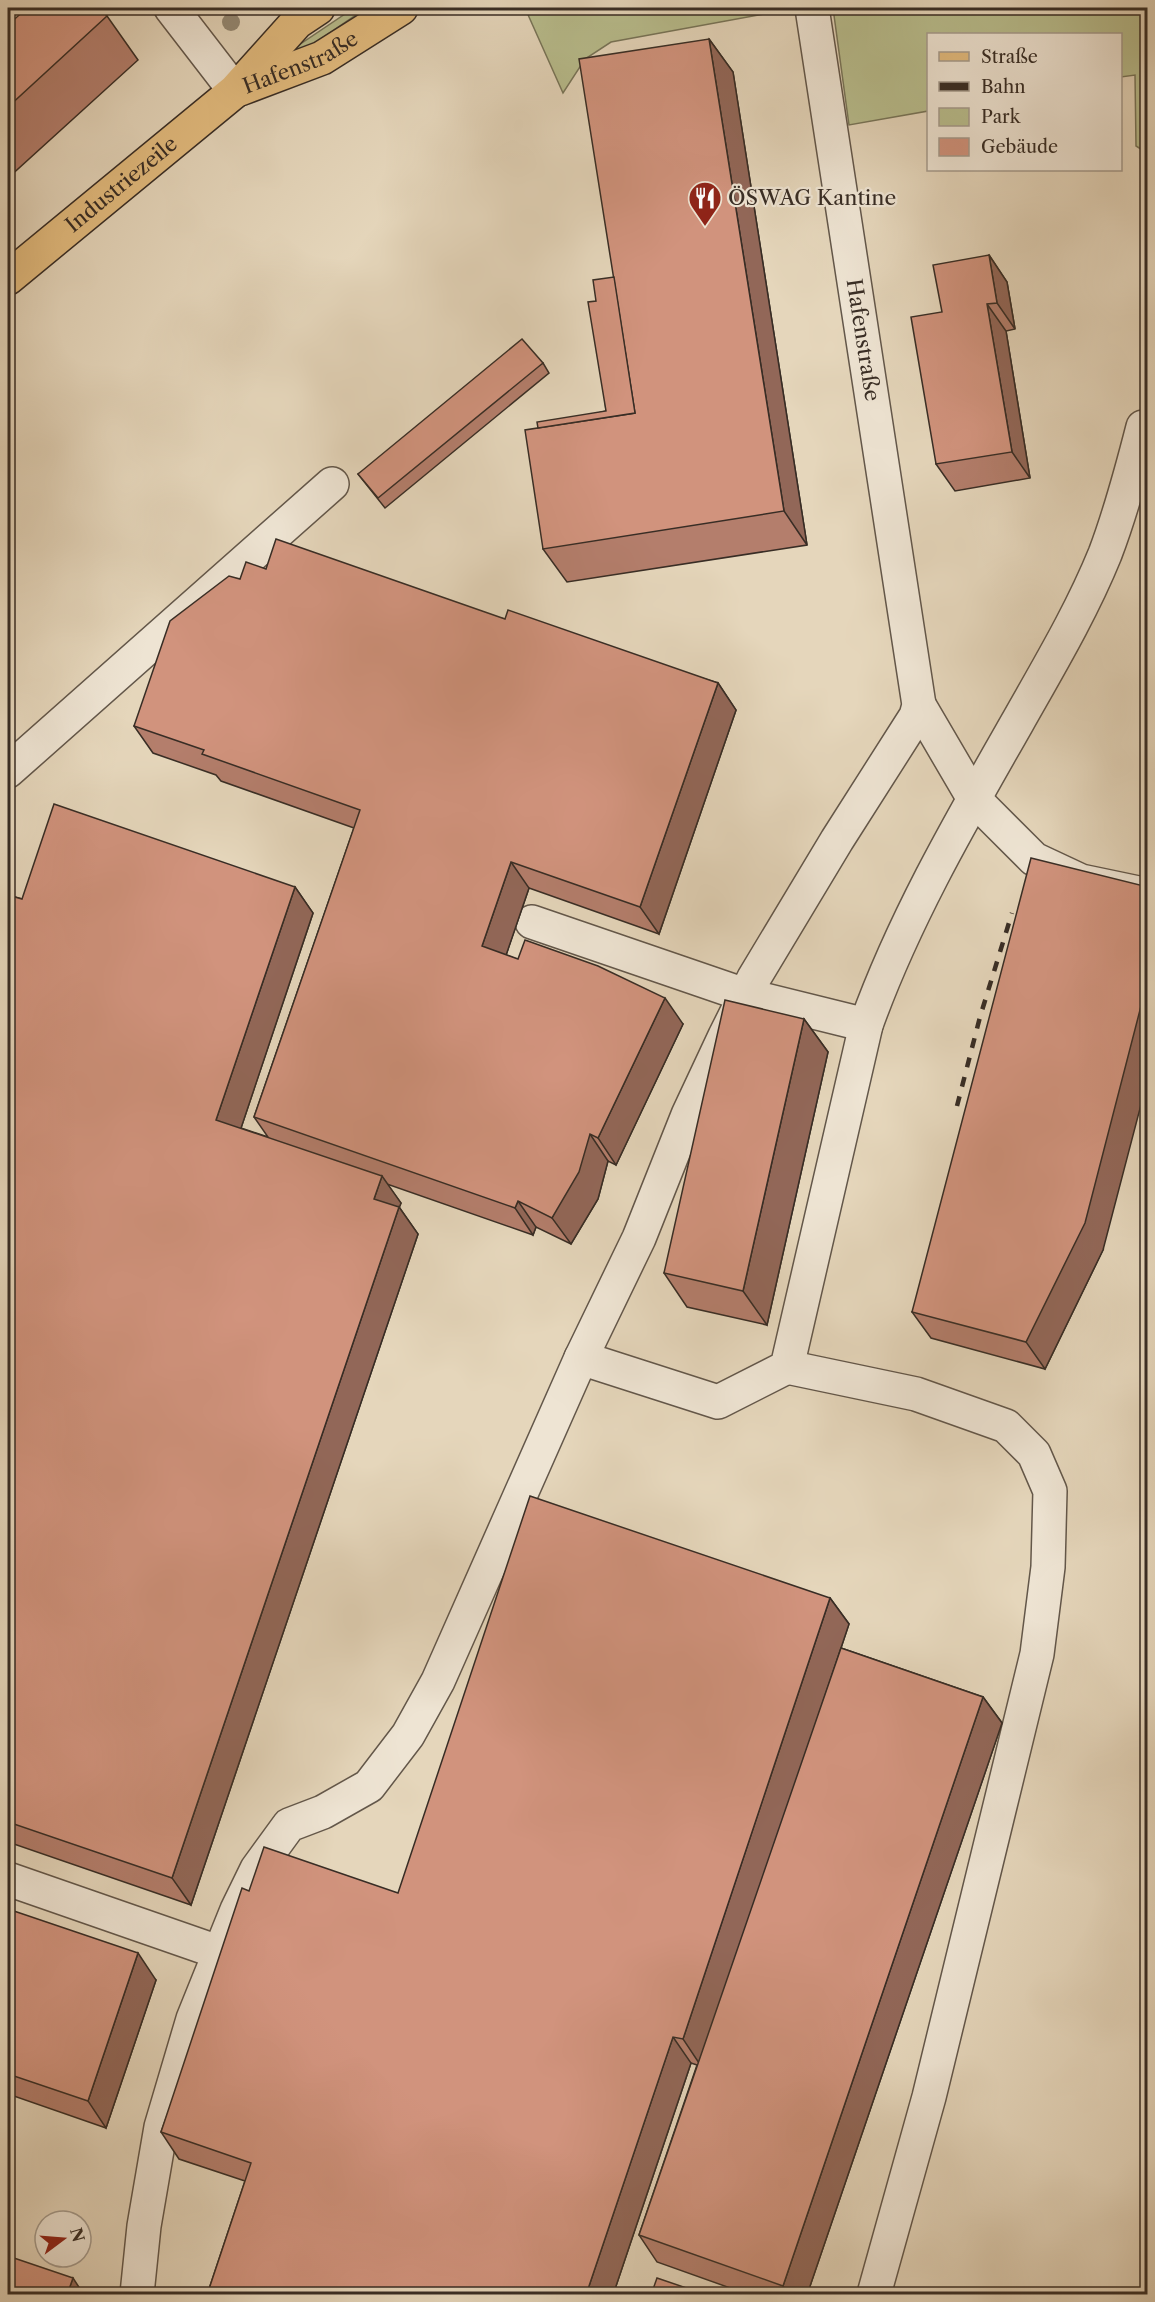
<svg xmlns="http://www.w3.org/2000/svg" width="1155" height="2302" font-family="'Libre Caslon Text',serif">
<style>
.green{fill:#b8bd8d;stroke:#787559;stroke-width:1.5}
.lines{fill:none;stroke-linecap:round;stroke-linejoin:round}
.minor-casing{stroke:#63574a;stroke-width:36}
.major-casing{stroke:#382d25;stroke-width:36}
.minor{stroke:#eee4d3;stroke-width:33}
.major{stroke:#e2bb7e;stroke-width:33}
.rail{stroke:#382d25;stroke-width:4.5;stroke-dasharray:10 10;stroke-linecap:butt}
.tree{fill:#948974}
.wall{fill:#b47e6c;stroke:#382d25;stroke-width:1.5}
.shaded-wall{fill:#926758;stroke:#382d25;stroke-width:1.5}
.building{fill:#d1937d;stroke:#382d25;stroke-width:1.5}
.labels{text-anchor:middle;stroke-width:4.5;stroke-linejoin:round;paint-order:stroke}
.street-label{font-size:21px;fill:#382d25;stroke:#eee4d3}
.poi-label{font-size:21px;fill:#382d25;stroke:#eee4d3;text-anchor:start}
</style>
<rect width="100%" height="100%" fill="#e5d6bb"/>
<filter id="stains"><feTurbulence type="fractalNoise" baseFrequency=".00333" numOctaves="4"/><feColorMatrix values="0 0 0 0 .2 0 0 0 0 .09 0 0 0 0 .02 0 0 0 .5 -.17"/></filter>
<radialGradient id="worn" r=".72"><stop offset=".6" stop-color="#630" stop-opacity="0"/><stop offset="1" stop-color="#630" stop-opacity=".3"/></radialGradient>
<g class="green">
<path d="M354 8H366L300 53 296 47Z"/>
<path d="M525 8H779L780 11 611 42 585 59 563 93Z"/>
<path d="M833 8H1147V153L1136 146 1135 75 1121 77 1120 34H928V111L849 125Z"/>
</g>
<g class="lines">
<defs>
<g id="minor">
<path d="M171 8 235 91"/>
<path d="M919 705 974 799 1034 859 1081 881 1148 895"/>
<path d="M8 771 332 484"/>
<path d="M532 922 745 995 866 1025"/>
<path d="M581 1358 718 1402 787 1367 866 1025C904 919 961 821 1017 723 1048 668 1081 613 1105 554 1121 512 1132 470 1143 427"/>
<path d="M787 1367 916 1394 1006 1426 1034 1454 1050 1491 1048 1567 1037 1654 929 2097 874 2294"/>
<path d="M8 1879 218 1952"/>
<path d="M137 2294 144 2226 161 2127 193 2019 237 1910 257 1869 289 1825 323 1812 369 1786 408 1735 438 1681 581 1358 639 1238 688 1115 725 1036 754 978 837 840 916 716 919 705 812 8"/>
</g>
<g id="major">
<path id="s1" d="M240 89 322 58 401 8"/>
<path id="s2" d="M8 278 235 91 297 22 318 8"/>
</g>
</defs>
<use href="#minor" class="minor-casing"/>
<use href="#major" class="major-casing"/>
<use href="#minor" class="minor"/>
<use href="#major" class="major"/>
<path class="rail" d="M957 1106 980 1017 1012 913"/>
</g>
<circle class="tree" cx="231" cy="22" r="9"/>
<g class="wall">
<path d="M107 16 138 60 8 178V25Z"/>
<path d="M709 39 733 72 807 545 567 582 543 549 538 428 606 411 596 301 614 277Z"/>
<path d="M989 255 1007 282 1015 329 1006 331 1030 478 955 491 936 464 942 312Z"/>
<path d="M543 363 549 373 385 508 358 474Z"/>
<path d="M266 569 505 619 718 683 736 710 659 934 529 888 506 955 683 1024 616 1165 608 1161 598 1199 571 1244 536 1227 533 1235 387 1184 401 1203 399 1207 418 1234 191 1905 8 1842V895L22 899 295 887 313 913 241 1128 268 1137 254 1117 354 828 221 781 216 775 153 753 134 726 240 579Z"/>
<path d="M804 1019 828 1052 767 1325 687 1307 664 1273Z"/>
<path d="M1103 1250 1045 1369 931 1338 912 1312Z"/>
<path d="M830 1598 849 1624 841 1648 983 1697 1002 1723 807 2295H750L657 2262 639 2235 697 2065 691 2063 613 2295H207L245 2181 179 2159 161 2132 249 1891 398 1893Z"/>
<path d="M8 1909 156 1980 106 2128 8 2094Z"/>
</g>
<g class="shaded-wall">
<path d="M709 39 733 72 807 545 784 511Z"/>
<path d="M989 255 1007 282 1015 329 997 303Z"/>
<path d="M987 304 1006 331 1030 478 1012 452Z"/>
<path d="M718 683 736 710 659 934 640 907Z"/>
<path d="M511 862 529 888 500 973 482 946Z"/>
<path d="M295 887 313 913 235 1146 216 1120Z"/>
<path d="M1148 979V1078L1103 1250 1045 1369 1026 1342Z"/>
<path d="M665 998 683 1024 616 1165 598 1138Z"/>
<path d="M804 1019 828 1052 767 1325 743 1291Z"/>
<path d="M590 1134 608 1161 598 1199 571 1244 552 1218Z"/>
<path d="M382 1176 401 1203 393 1225 374 1199Z"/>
<path d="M518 1201 536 1227 533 1235 515 1208Z"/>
<path d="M399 1207 418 1234 191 1905 172 1878Z"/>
<path d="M830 1598 849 1624 701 2066 683 2039Z"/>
<path d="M983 1697 1002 1723 807 2295H789L783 2286Z"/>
<path d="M138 1953 156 1980 106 2128 88 2101Z"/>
<path d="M673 2037 691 2063 613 2295H586Z"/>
<path d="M73 2278 84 2295H67Z"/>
</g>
<g class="building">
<path d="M27 8H99L107 16 8 107V25Z"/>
<path d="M709 39 784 511 543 549 525 430 635 413 579 59Z"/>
<path d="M989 255 997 303 987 304 1012 452 936 464 911 317 942 312 933 265Z"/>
<path d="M614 277 635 413 538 428 537 422 606 411 588 302 596 301 593 280Z"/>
<path d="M522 339 543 363 378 498 358 474Z"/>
<path d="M276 539 505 619 508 610 718 683 640 907 511 862 482 946 518 959 525 940 598 966 665 998 598 1138 590 1134 579 1172 552 1218 518 1201 515 1208 254 1117 360 810 202 754 204 750 134 726 170 621 229 576 240 579 246 562 266 569Z"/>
<path d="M54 804 295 887 216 1120 382 1176 374 1199 399 1207 172 1878 8 1822V895L22 899Z"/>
<path d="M1031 858 1148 887V979L1085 1223 1026 1342 912 1312Z"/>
<path d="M725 1000 804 1019 743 1291 664 1273Z"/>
<path d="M530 1496 830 1598 683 2039 673 2037 586 2295H207L251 2163 161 2132 242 1888 249 1891 264 1847 398 1893Z"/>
<path d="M841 1648 983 1697 783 2286 639 2235Z"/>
<path d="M8 1909 138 1953 88 2101 8 2074Z"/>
<path d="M8 2256 73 2278 67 2295H8Z"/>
<path d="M657 2278 707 2295H651Z"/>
</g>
<defs>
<symbol id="restaurant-pin" viewBox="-11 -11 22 30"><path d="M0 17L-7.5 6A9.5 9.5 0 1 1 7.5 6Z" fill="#8f2418" stroke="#eee4d3"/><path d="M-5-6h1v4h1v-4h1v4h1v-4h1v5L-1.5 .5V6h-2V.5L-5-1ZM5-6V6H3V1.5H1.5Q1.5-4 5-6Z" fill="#fff"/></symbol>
</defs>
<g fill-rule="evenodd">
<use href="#restaurant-pin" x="686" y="179" width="38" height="52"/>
</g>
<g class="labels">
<g class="street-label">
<text dy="7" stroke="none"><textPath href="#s1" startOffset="66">Hafenstraße</textPath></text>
<text dy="7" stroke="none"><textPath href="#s2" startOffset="147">Industriezeile</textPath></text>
<text transform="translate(863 340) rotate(81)" y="7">Hafenstraße</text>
</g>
<g class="poi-label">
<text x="728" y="205">ÖSWAG Kantine</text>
</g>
</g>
<rect width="1155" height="2302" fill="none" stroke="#e5d6bb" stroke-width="30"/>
<rect x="9" y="9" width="1137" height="2284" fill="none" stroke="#382d25" stroke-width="3"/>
<rect x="15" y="15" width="1125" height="2272" fill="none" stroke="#382d25" stroke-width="1.5"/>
<rect x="927" y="33" width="195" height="138" fill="#eee4d3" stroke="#a59b8d" stroke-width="1.5"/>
<rect x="939" y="52" width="30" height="9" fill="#e2bb7e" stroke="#a59b8d" stroke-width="1.5"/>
<text x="981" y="63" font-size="18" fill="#382d25">Straße</text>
<rect x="939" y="82" width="30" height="9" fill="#382d25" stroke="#a59b8d" stroke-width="1.5"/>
<text x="981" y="93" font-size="18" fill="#382d25">Bahn</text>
<rect x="939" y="108" width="30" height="18" fill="#b8bd8d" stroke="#a59b8d" stroke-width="1.5"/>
<text x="981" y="123" font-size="18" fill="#382d25">Park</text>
<rect x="939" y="138" width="30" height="18" fill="#d1937d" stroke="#a59b8d" stroke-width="1.5"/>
<text x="981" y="153" font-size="18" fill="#382d25">Gebäude</text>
<g transform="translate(63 2239) rotate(74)"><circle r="28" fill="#eee4d3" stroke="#a59b8d" stroke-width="1.5"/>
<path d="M0-4.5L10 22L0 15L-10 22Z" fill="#8f2418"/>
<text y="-9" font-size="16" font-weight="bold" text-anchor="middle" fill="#382d25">N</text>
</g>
<rect width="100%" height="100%" filter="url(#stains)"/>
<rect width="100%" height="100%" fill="url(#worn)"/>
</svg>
